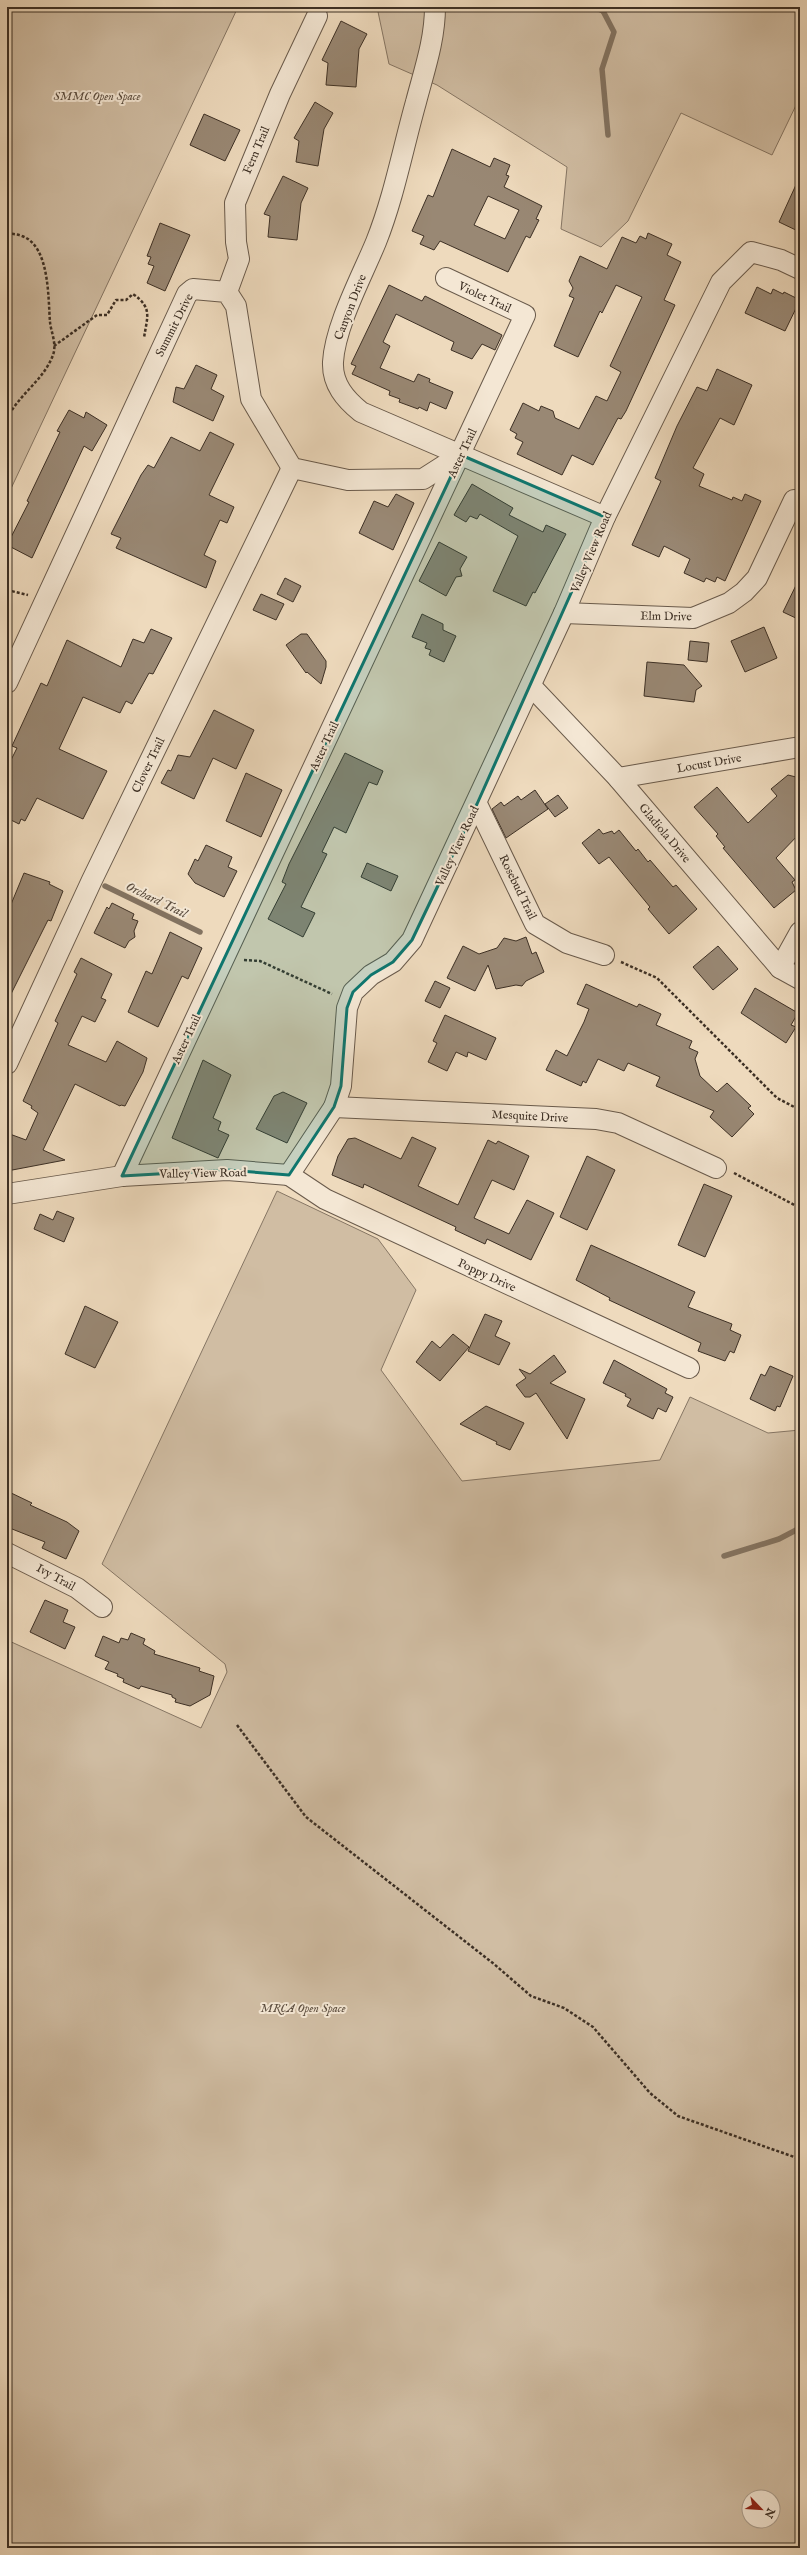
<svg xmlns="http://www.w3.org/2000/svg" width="807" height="2555" font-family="'IM FELL English',serif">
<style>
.green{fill:#d0bda3;stroke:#867664;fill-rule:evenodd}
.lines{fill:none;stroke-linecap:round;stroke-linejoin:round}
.stream{stroke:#837361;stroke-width:5.5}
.building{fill:#998874;stroke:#3d3025;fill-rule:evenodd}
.minor-casing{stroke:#695a4b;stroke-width:22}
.path{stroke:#3d3025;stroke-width:2.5;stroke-dasharray:3 2;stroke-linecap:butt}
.minor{stroke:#f4e7d4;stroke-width:20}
.marked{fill:#0f766e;fill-opacity:0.2;stroke:#0f766e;stroke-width:3;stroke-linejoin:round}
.labels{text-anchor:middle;stroke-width:4;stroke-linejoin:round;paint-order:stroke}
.park-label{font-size:12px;font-style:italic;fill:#5a4c3e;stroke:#f4e7d4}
.street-label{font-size:12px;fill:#3d3025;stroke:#f4e7d4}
.water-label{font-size:13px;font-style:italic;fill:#5a4c3e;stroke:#f4e7d4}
</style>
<rect width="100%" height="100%" fill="#eedabd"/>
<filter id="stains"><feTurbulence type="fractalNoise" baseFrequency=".005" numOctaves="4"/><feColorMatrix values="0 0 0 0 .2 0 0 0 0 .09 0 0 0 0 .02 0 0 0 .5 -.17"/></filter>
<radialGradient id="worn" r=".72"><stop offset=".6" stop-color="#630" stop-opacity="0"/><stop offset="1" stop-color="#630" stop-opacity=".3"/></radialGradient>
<g class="green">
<path d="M7 7H238L7 497Z"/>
<path d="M377 7H800V97L772 155 681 113 628 221 601 247 561 229 567 167 437 85 389 64Z"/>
<path d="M277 1191 378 1239 416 1290 381 1370 462 1481 660 1460 690 1397 768 1433 800 1430V2548H7V1640L201 1728 227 1672 225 1664 102 1564ZM749 2497H773V2521H749Z"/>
</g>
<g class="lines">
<g class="stream">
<path d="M594 7 603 11 606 7"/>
<path d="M603 11 614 32 602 69 608 135"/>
<path d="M105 886 200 932"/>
<path d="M724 1556 779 1539 800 1528"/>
</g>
</g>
<g class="building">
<path d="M341 21 367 34 359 49 356 87 326 85 328 63 322 60Z"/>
<path d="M315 102 333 113 324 129 318 166 296 162 299 141 294 138Z"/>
<path d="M204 114 240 130 225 161 190 145Z"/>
<path d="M452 149 490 167 494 158 510 165 506 175 509 176 504 187 542 206 536 219 539 220 530 238 526 236 508 272 440 241 434 250 420 244 424 236 412 231 428 195 433 197ZM488 196 519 210 505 239 474 225Z"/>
<path d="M283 176 308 188 301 203 297 240 268 237 270 216 264 214Z"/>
<path d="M800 176V232L779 222Z"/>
<path d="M160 223 190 235 165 291 147 283 154 266 148 264 151 257 147 256Z"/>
<path d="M648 233 672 244 667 255 681 262 664 300 675 305 626 411 621 419 618 418 593 465 572 455 562 475 517 454 523 442 515 438 517 434 510 430 523 403 539 411 541 406 553 411 555 418 579 429 596 396 607 401 621 372 610 366 642 297 616 285 602 313 600 311 578 357 554 346 574 298 569 296 573 288 569 281 580 256 607 269 622 237 636 243 640 236 646 239Z"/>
<path d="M389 285 422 301 425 296 502 335 495 350 482 344 472 359 451 350 454 342 396 314 383 342 390 346 380 368 414 382 418 374 430 379 429 382 453 392 446 409 430 402 427 411 419 407 418 409 399 402 400 399 389 395 390 391 352 374 356 366 351 364Z"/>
<path d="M757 287 771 294 773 289 783 294 784 292 800 300 785 331 745 313Z"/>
<path d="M196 365 217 375 211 389 224 396 213 421 173 402 176 387 184 389Z"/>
<path d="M717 369 752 385 734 425 720 418 693 468 704 474 699 486 732 500 733 497 742 501 745 494 761 501 725 581 717 577 715 582 706 578 704 582 684 573 690 559 664 546 659 557 632 545 661 481 655 478 677 426 697 387 707 391Z"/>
<path d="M69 410 84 418 86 412 107 425 92 451 84 446 32 558 7 545 29 502 27 501 60 432 57 431Z"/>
<path d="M210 432 234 444 209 495 234 507 227 523 220 520 204 555 216 561 206 588 116 548 121 538 111 534 141 475 148 465 154 468 171 437 200 451Z"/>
<path d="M472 484 513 508 509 515 543 532 546 525 566 534 535 593 533 592 526 606 493 591 518 536 480 514 477 519 470 516 466 522 454 515Z"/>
<path d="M396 494 414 503 393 550 359 533 374 501 388 507Z"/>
<path d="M439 542 467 557 460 569 462 576 456 577 446 596 419 581Z"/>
<path d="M800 577V620L783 612Z"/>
<path d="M285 578 301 586 293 602 277 594Z"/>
<path d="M261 594 284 604 276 620 253 610Z"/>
<path d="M422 614 443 624V630L456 636 444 662 429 655 431 650 425 648 427 643 412 637Z"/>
<path d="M764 627 777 658 745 672 731 641Z"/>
<path d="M151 629 172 638 153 674 149 673 132 704 126 701 120 713 83 697 59 749 107 771 83 819 37 798 25 821 21 819 19 824 7 818V768L17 748 12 746 41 683 47 686 67 640 121 667 133 639 144 643Z"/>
<path d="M301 634H307L326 661V667L321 684 307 672 306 673 286 645Z"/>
<path d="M690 641 709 643 707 662 688 660Z"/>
<path d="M647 662 684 665 702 686 696 690 694 702 644 696Z"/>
<path d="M214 710 254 730 236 769 213 758 194 799 161 783 168 770 171 771 178 755 190 757Z"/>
<path d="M345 753 383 771 377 785 369 782 346 833 334 827 322 852 327 854 301 907 315 913 303 937 268 919 286 884 282 882 289 864Z"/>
<path d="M246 773 282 790 261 837 226 821Z"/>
<path d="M788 775 800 778V833L776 858 795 880 792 882 796 890 774 908 723 848 725 847 716 836 718 834 694 807 717 787 748 823 777 796 771 789Z"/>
<path d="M535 790 548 809 506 838 492 809 501 802 504 806 518 796 521 800Z"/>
<path d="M558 795 568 808 555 817 545 804Z"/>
<path d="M599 829 603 834 612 831 614 834 619 830 636 851 638 849 648 862 650 860 673 887 676 885 697 909 669 934 648 909 650 907 609 857 599 864 582 843Z"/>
<path d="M206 845 232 857 228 867 237 871 224 897 195 883 188 874 195 859 198 861Z"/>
<path d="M367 863 398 876 391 891 361 877Z"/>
<path d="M24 873 50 882 49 884 63 891 51 921 48 920 7 1002V914Z"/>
<path d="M112 903 134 914 132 919 138 921 134 931 135 937 129 941 125 948 94 933 107 907 109 909Z"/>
<path d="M170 932 202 948 188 979 182 976 158 1027 128 1012 146 971 152 974Z"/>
<path d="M526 937 532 954 536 952 544 972 526 981 522 986 516 985 496 989 488 965 475 991 447 978 463 946 479 954 497 948 504 938 516 941Z"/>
<path d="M718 946 738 969 713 990 693 967Z"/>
<path d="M81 958 112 974 101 998 106 1000 95 1022 82 1016 68 1045 106 1062 117 1041 147 1058 143 1072 125 1106 121 1105 120 1106 75 1084 43 1150 65 1160 7 1171V1133L26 1140 38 1113 31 1108 32 1106 23 1101 58 1023 55 1021 77 974 74 972Z"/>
<path d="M435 981 450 988 440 1008 425 1001Z"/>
<path d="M586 984 637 1007 639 1004 661 1014 656 1025 692 1041 689 1048 698 1052 695 1059 700 1076 717 1092 727 1083 751 1106 748 1108 754 1114 732 1137 710 1117 714 1111 656 1086 660 1077 628 1063 624 1071 598 1059 586 1083 583 1081 581 1086 546 1070 556 1050 567 1056 584 1022 589 1009 577 1004Z"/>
<path d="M755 988 798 1013 791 1025 796 1027 786 1043 741 1013Z"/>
<path d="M445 1015 496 1038 486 1060 468 1052 467 1057 456 1052 447 1071 428 1062 437 1043 433 1041Z"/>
<path d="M203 1060 231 1075 213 1118 221 1122 218 1130 229 1135 218 1158 172 1138Z"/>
<path d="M283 1092 307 1103 287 1143 256 1129 274 1096Z"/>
<path d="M412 1137 436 1148 418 1186 458 1205 488 1140 496 1144 498 1141 529 1156 514 1190 492 1180 474 1218 509 1234 527 1200 554 1213 531 1260 487 1239 485 1244 455 1230 456 1227 364 1184 363 1188 332 1175 338 1156 348 1139 355 1138 401 1159Z"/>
<path d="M587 1156 615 1170 587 1230 560 1217Z"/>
<path d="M704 1184 732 1196 705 1257 678 1245Z"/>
<path d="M57 1211 74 1218 64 1242 34 1229 40 1214 53 1220Z"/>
<path d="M591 1245 695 1292 688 1307 732 1324 730 1330 741 1335 734 1353 730 1351 725 1361 698 1351 701 1343 609 1300 610 1298 576 1280Z"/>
<path d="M85 1306 118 1322 95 1368 65 1354Z"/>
<path d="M485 1314 502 1321 495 1336 510 1343 499 1365 468 1351Z"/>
<path d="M453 1334 469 1347 440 1381 416 1362 432 1341 440 1348Z"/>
<path d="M554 1355 566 1372 550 1383 585 1399 567 1439 536 1393 530 1397H525L516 1385 526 1378 519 1369 530 1374Z"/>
<path d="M614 1360 667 1389 665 1393 673 1397 666 1412 658 1408 653 1419 627 1406 631 1399 625 1396 626 1394 603 1383Z"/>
<path d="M770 1366 793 1376 780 1407 777 1406 775 1411 750 1399 761 1374 765 1376Z"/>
<path d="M486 1406 524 1423 510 1450 496 1444 497 1442 460 1424Z"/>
<path d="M7 1491 32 1503 30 1505 67 1522 79 1531 66 1559 42 1548 45 1542 7 1527Z"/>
<path d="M45 1600 68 1610 63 1622 75 1627 65 1649 30 1632Z"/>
<path d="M131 1633 145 1639 143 1644 155 1651 154 1654 200 1668 199 1671 214 1676 210 1695 190 1706 175 1702 176 1699 172 1697V1695L141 1686 139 1689 123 1682 124 1679 117 1676 118 1674 105 1669 109 1662 95 1656 103 1636 119 1643 121 1638 128 1640Z"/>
</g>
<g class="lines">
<defs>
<g id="minor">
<path d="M435 7C435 40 424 71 416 102 403 148 394 197 376 242 362 276 335 326 333 362 332 384 345 399 361 412L605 517"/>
<path d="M227 292 239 259 236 242 235 203 280 94 317 16"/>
<path d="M564 613 693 618 729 603 744 592 757 578 794 500 800 503"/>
<path d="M7 683 187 294 193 289 227 292 236 306 251 399 292 468 348 480 423 479 459 456"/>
<path d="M531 686 618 778 780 968 800 979"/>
<path d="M618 778 800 747"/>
<path d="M477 804 535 924 567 943 604 955"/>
<path d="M780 968 800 932"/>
<path d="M7 1064 92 880 292 468"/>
<path d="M334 1107 596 1119 618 1123 716 1168"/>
<path d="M289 1175 334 1107 341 1086 347 1008 353 992 371 975 393 962 412 940 564 613 605 517 721 282 751 252 781 260 800 269"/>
<path d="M289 1175 325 1199 689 1368"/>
<path d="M122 1176 525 315 446 278"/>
<path d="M7 1194 122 1176 227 1170 289 1175"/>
<path d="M7 1553 77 1588 102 1607"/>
</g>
</defs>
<use href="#minor" class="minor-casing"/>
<g class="path">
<path d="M7 233C12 234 17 234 22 236 50 246 48 298 50 322 51 332 57 344 53 355 44 380 18 395 7 419"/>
<path d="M54 346 97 315H107L116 300H126L133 294C153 308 147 317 144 338"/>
<path d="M7 590 28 595"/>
<path d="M244 960 260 961 332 994"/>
<path d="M621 962 657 978 777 1098 800 1110"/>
<path d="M734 1173 800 1208"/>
<path d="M237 1725 306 1817 494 1964 531 1996 564 2008 593 2027 650 2093 678 2116 800 2159"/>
</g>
<use href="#minor" class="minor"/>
</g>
<path class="marked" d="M461 455 605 517 477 804 412 940 393 962 371 975 353 992 347 1008 341 1086 334 1107 289 1175 227 1170 122 1176Z"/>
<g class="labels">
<g class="park-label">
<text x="97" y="100">SMMC Open Space</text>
<text x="303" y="2012">MRCA Open Space</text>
</g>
<g class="street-label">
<text transform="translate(256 150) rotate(-67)" y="4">Fern Trail</text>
<text transform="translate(485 297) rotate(25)" y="4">Violet Trail</text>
<text transform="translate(350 307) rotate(-69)" y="4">Canyon Drive</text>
<text transform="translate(174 325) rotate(-63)" y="4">Summit Drive</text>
<text transform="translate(462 453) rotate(-65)" y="4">Aster Trail</text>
<text transform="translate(591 552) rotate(-67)" y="4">Valley View Road</text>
<text transform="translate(666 616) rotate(1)" y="4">Elm Drive</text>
<text transform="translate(324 746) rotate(-65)" y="4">Aster Trail</text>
<text transform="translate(709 763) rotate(-10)" y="4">Locust Drive</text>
<text transform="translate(148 765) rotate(-64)" y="4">Clover Trail</text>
<text transform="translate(665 833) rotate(50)" y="4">Gladiola Drive</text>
<text transform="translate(457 846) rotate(-65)" y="4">Valley View Road</text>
<text transform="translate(518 887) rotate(64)" y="4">Rosebud Trail</text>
<text transform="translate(186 1039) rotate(-65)" y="4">Aster Trail</text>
<text transform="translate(530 1116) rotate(3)" y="4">Mesquite Drive</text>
<text transform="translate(203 1173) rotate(-1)" y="4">Valley View Road</text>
<text transform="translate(487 1275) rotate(25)" y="4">Poppy Drive</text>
<text transform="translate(56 1577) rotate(29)" y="4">Ivy Trail</text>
</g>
<g class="water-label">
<text transform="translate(157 899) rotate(26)" y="5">Orchard Trail</text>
</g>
</g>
<rect width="807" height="2555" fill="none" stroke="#eedabd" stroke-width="24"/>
<rect x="8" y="8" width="791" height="2539" fill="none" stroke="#3d3025" stroke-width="2"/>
<rect x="12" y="12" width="783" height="2531" fill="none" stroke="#3d3025"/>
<g transform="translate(761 2509) rotate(115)"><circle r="19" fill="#f4e7d4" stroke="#ab9e8e"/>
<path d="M0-3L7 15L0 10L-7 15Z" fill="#8f2418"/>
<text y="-6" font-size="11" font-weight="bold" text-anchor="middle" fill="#3d3025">N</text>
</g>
<rect width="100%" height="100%" filter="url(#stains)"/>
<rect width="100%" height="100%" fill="url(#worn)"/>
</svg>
